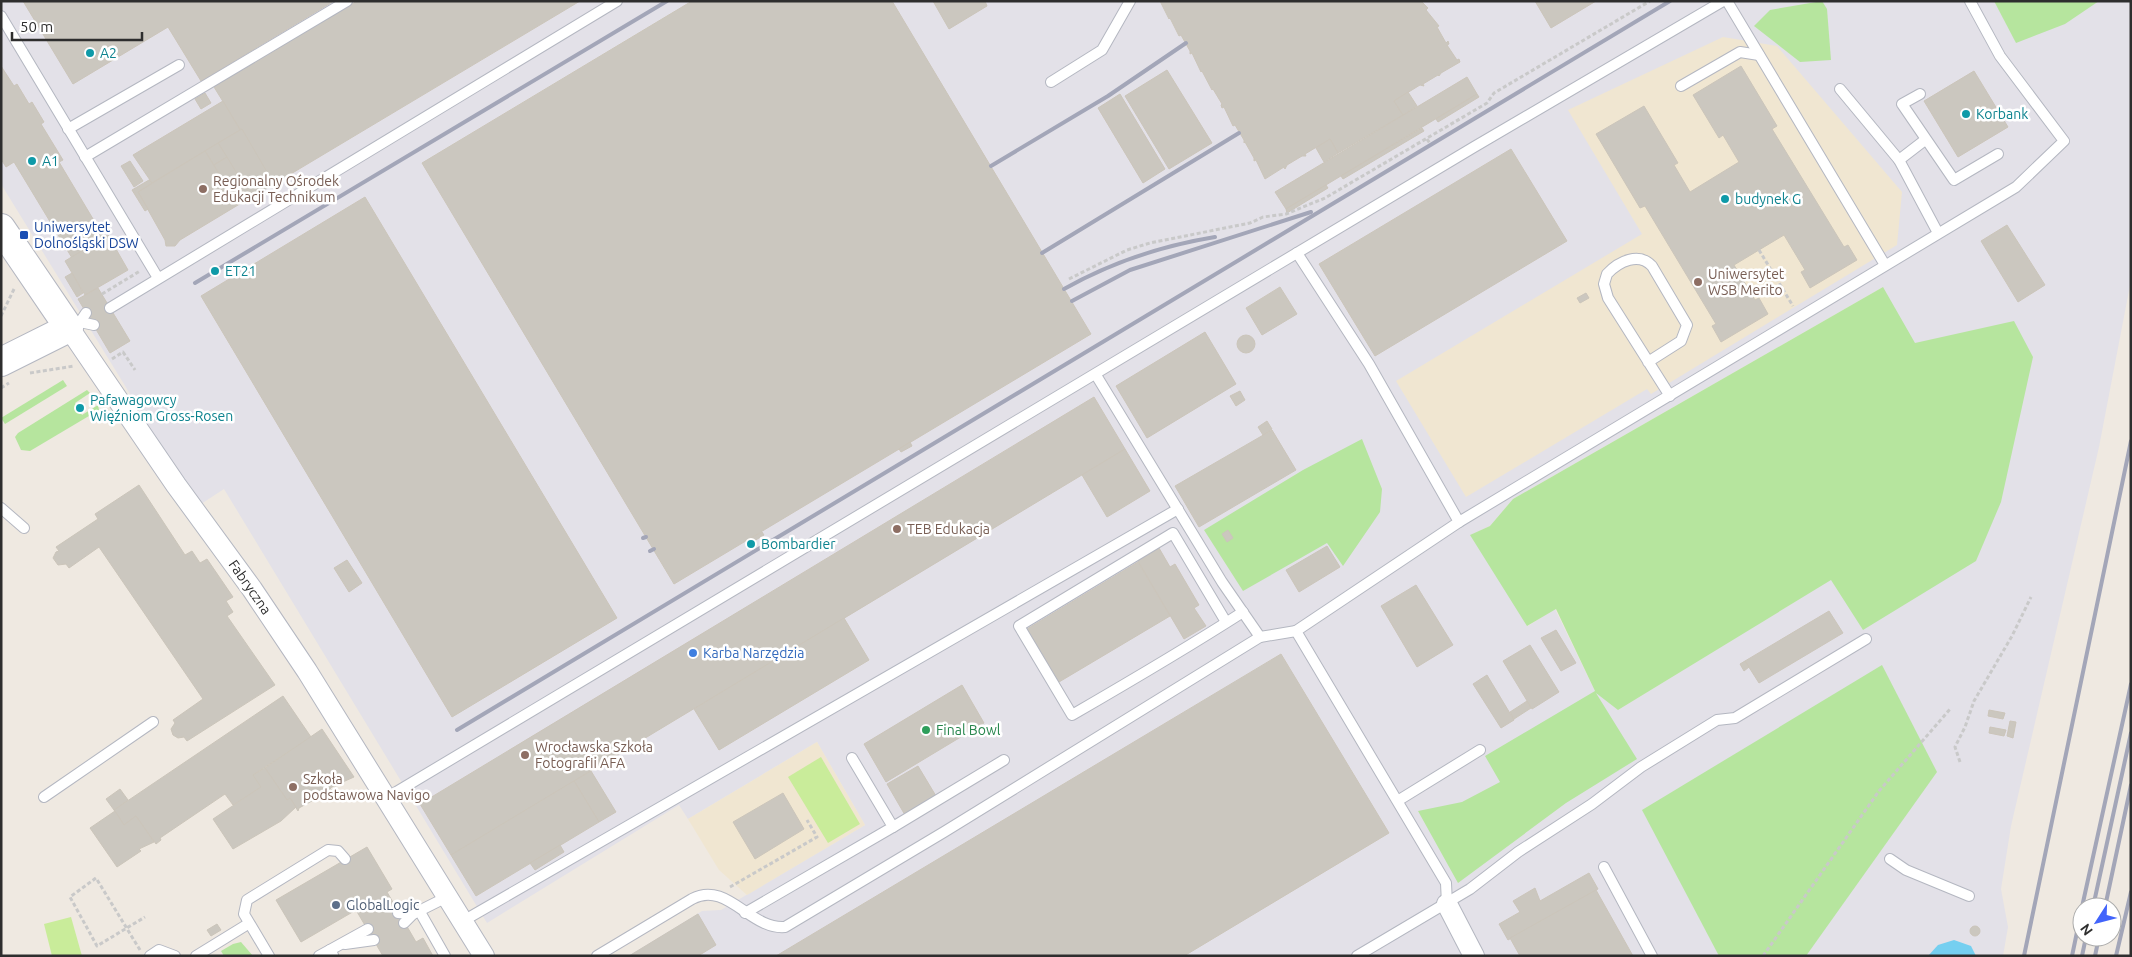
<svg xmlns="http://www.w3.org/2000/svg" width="2132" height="957" font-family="Ubuntu,sans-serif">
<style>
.industrial{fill:#e3e1e8;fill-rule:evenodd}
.education{fill:#f0e6d1}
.green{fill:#b6e59e}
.pitch{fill:#c9ec9a}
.water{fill:#75cff0}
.building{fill:#cbc7bf;stroke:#cbc5ba}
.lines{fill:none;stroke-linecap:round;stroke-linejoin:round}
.lane-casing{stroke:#b4b7c1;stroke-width:12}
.street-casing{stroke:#b4b7c1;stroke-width:22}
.secondary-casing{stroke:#b4b7c1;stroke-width:30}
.path{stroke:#c9c9c9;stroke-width:3;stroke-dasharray:4 2.5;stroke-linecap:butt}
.lane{stroke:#fff;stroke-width:10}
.street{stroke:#fff;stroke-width:20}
.secondary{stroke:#fff;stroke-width:28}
.rail{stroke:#a3a6b8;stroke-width:4}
.culture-dot{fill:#0f9aa8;stroke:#fff;stroke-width:2}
.education-dot{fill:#8d6e63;stroke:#fff;stroke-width:2}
.transit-dot{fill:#1a4fb4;stroke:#fff;stroke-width:2}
.shop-dot{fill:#3f7fe0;stroke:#fff;stroke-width:2}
.leisure-dot{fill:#2e9e5b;stroke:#fff;stroke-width:2}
.service-dot{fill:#5c6f8a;stroke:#fff;stroke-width:2}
.labels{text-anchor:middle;stroke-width:5;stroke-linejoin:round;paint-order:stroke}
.culture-label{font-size:14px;fill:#0d838f;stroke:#fff;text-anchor:start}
.education-label{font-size:14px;fill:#785e54;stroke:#fff;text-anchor:start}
.transit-label{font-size:14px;fill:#164399;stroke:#fff;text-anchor:start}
.street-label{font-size:14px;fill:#2e2e2e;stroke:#fff}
.shop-label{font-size:14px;fill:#366cbe;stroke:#fff;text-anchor:start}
.leisure-label{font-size:14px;fill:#27864d;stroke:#fff;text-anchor:start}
.service-label{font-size:14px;fill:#4e5e75;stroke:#fff;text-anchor:start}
</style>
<rect width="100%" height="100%" fill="#efe9e1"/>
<path class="industrial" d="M1 1H2131V280L2099 447 2011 826 2001 889 2008 927 2003 956H628L702 911 721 910 865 825 817 742 688 819 679 805 487 923 224 489 201 504 135 407V402L1 184ZM1883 287 1864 630 1832 579 1618 710 1595 691 1555 609 1528 626 1471 535 1490 526 1513 499Z"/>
<g class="education">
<path d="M1723 37 1777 46 1902 192 1897 245 1651 394 1647 389 1466 497 1396 381 1642 234 1568 110Z"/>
<path d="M817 742 865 825 747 895 719 870 688 819Z"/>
</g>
<g class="green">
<path d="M1822 1 1827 9 1831 60 1800 62 1754 26 1770 10Z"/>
<path d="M1994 1H2099L2065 24 2016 43Z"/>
<path d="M1883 287 1915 343 2014 321 2033 357 2001 502 1976 561 1863 630 1831 580 1618 710 1596 693 1637 759 1566 803 1458 883 1418 811 1462 802 1500 782 1485 756 1595 691 1556 609 1527 626 1470 535 1490 526 1513 499Z"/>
<path d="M63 380 67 386 5 424 1 418Z"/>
<path d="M87 390 90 393 75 403 82 415 98 405 99 410 30 451 21 450 15 437 18 433Z"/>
<path d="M1362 439 1382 489 1380 512 1343 566 1327 543 1243 591 1204 530 1303 470Z"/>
<path d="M1882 665 1937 772 1806 956H1719L1642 810Z"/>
<path d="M241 942 253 956H224L221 951 233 944Z"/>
</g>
<g class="pitch">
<path d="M821 757 860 824 828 843 788 777Z"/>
<path d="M71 917 82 956H52L44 924Z"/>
</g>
<path class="water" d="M1954 940 1971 946 1976 956H1928L1938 945Z"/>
<g class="building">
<path d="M23 1H334L201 81 168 27 73 84Z"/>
<path d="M357 1H580L274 184 214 87Z"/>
<path d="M692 1H892L1091 334 674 584 422 163Z"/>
<path d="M933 1H985L987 6 949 29Z"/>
<path d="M1160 1H1421L1428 8 1426 10 1439 26 1437 27 1446 43 1448 41 1449 44 1447 45 1457 60 1459 59 1460 62 1441 73 1439 76 1438 75 1423 84 1424 86 1420 85 1394 101 1403 115 1338 153 1330 139 1305 154 1306 156H1302L1287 165 1285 169 1284 167 1265 179 1256 160 1254 161V158L1245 142 1244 143V140L1235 125 1233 126 1224 107 1222 108 1221 105 1222 104 1213 89 1212 90 1202 71 1201 72 1192 53 1190 54V51L1181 35 1179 36 1170 18 1169 19Z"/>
<path d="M1535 1H1596L1551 28Z"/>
<path d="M1 66 14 86 17 84 29 104 32 102 44 122 41 124 63 160 59 162 105 239 72 258 14 162 6 167 1 159Z"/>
<path d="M1741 66 1777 126 1772 129 1844 247 1848 245 1857 260 1810 288 1801 272 1805 270 1784 235 1734 265 1755 300 1759 298 1768 314 1721 342 1712 326 1716 324 1645 206 1640 208 1596 134 1644 106 1678 163 1674 165 1690 192 1739 162 1723 135 1719 138 1693 95Z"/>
<path d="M1167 70 1212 143 1169 169 1125 96Z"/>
<path d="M1974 71 2008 127 1958 157 1924 101Z"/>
<path d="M1467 77 1477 94 1286 209 1275 192Z"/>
<path d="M1408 92 1417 106 1403 115 1394 101Z"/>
<path d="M205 93 211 103 201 109 195 99Z"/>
<path d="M1120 94 1165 169 1143 183 1098 108Z"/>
<path d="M1477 94 1479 97 1438 122 1436 119Z"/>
<path d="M223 101 240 130 152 183 133 155Z"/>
<path d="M1422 128 1424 131 1343 179 1341 176Z"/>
<path d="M242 129 274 184 251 197 218 143Z"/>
<path d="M1330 139 1338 153 1324 162 1316 148Z"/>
<path d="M218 143 227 157 214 165 205 151Z"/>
<path d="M1511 149 1567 241 1375 356 1319 264Z"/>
<path d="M205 151 238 205 180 240 175 246H166L165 240 138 192Z"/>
<path d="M227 157 251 197 238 205 214 165Z"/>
<path d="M130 161 143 181 134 187 121 166Z"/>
<path d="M149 180 152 183 138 192 148 209 145 211 132 190Z"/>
<path d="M1326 185 1328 188 1287 213 1286 209Z"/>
<path d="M365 197 617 618 452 717 201 296Z"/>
<path d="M2007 225 2045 285 2018 302 1981 241Z"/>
<path d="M108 235 128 270 85 295 65 261Z"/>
<path d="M72 273 83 293 77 297 65 277Z"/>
<path d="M1280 287 1297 314 1262 335 1246 308Z"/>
<path d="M98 288 130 341 110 353 78 299Z"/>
<path d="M1586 293 1589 298 1580 303 1577 298Z"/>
<path d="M1205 332 1236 384 1147 438 1116 386Z"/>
<circle cx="1246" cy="344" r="9"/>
<path d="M1240 391 1245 400 1236 406 1230 396Z"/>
<path d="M1094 397 1125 449 451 855 420 804Z"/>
<path d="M1267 421 1272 429 1263 435 1258 427Z"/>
<path d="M1272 430 1296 470 1199 527 1175 486Z"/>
<path d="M910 442 912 446 901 452 899 449Z"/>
<path d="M1125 449 1150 491 1107 517 1082 475Z"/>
<path d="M139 485 185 555 192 551 200 563 207 559 233 597 226 601 233 612 227 616 275 685 187 741 184 737 178 738 173 735 171 729 175 723 173 720 203 699 99 547 69 568 66 564 58 565 53 558 56 552 59 551 56 547 98 519 95 514Z"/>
<path d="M1228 530 1233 538 1227 542 1222 534Z"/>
<path d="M762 532 764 535 754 541 751 538Z"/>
<path d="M1327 546 1340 567 1299 592 1286 570Z"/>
<path d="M1159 548 1170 567 1175 564 1199 605 1194 608 1206 626 1184 639 1138 561Z"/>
<path d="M347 560 362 583 349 592 334 568Z"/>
<path d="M1138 562 1170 616 1059 682 1027 629Z"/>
<path d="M1416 585 1453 645 1417 667 1381 606Z"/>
<path d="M1829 611 1843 633 1759 683 1745 661Z"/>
<path d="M844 618 869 660 719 750 694 709Z"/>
<path d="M1556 630 1576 663 1561 671 1541 638Z"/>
<path d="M1530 645 1559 692 1532 709 1503 661Z"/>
<path d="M1281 654 1389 833 1184 956H776Z"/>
<path d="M1745 661 1749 667 1744 671 1740 664Z"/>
<path d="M1487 675 1514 720 1501 728 1473 684Z"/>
<path d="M962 685 984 723 886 782 864 744Z"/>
<path d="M283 696 311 737 253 775 261 787 233 805 225 794 160 838 161 840 156 844 136 816 124 825 114 810Z"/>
<path d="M1527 701 1531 708 1514 719 1510 712Z"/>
<path d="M1989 710 2005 713 2003 719 1988 716Z"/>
<path d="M2010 721 2016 722 2013 738 2007 736Z"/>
<path d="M1990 727 2006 730 2004 736 1989 733Z"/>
<path d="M322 729 354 777 336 785 335 788 334 786 330 788 332 790 299 808 298 811 290 798 287 800 265 768Z"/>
<path d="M918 766 936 796 905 815 887 784Z"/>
<path d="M265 768 287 800 290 798 296 807 281 821 233 849 213 819 261 787 253 775Z"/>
<path d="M591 771 616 812 599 822 574 781Z"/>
<path d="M574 781 599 822 476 896 451 855Z"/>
<path d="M120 789 128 800 114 810 106 799Z"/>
<path d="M783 793 804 829 755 859 733 822Z"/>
<path d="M115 811 124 825 136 816 154 842 139 849 141 851 117 867 90 828Z"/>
<path d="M560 845 564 852 535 870 530 863Z"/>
<path d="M367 847 392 889 387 892 416 942 423 938 433 956H383L356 910 301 942 276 900Z"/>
<path d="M1589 873 1598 889 1508 940 1499 924 1520 912 1513 901 1535 888 1540 901Z"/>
<path d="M1596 890 1633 956H1520L1510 938Z"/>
<path d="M698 914 716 945 698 956H629Z"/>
<path d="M217 924 221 930 211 936 207 930Z"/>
<circle cx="1975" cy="931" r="5"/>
</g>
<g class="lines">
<defs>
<g id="lane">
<path d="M1727 1 1885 265"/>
<path d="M1 16 158 278"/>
<path d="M1051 82 1102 50 1130 1"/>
<path d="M1681 86 1740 52 1759 55"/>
<path d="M1840 89 1899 160 1938 233"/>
<path d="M1920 94 1902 104 1954 180 1998 154"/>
<path d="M68 129 179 65"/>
<path d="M85 157 347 1"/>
<path d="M1899 160 1925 140"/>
<path d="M1297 253 1369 364 1459 522 1296 631 1446 883 1447 904"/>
<path d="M110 308 617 1"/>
<path d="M80 322 94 325"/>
<path d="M70 327 80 322 86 313"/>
<path d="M1648 362 1681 341 1687 325 1652 266C1639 252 1619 261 1607 274L1604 284 1608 298 1670 396"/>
<path d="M1096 375 1222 582 1260 637"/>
<path d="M1 508 24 528"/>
<path d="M1459 522 2016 187 2064 141 2000 56 1970 1"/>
<path d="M1226 622 1173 533 1019 626 1072 715C1129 682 1187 648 1243 612"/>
<path d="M44 797 153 722"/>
<path d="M388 797 1474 147 1723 1"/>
<path d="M1399 800 1480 750"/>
<path d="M893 827 1004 760"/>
<path d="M1890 859 1906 870 1969 896"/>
<path d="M1604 867 1652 956"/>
<path d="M420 912 445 956"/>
<path d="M398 913 413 914"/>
<path d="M745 913 893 827 852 758"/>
<path d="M463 921 1178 509"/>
<path d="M404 923 413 914 447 897"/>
<path d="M345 944 374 940"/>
<path d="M330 950 368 929"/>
<path d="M150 956 159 950 175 956"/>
<path d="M196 956 248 924"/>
<path d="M269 956 244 914 247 900 328 850 338 851 345 859"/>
<path d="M319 956 330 950 333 955"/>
<path d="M597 956 692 899C727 880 750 930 785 927L944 832 1247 645 1260 637 1296 631"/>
<path d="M1357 956 1470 889 1518 852 1592 804 1641 767 1717 720 1735 718 1866 639"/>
</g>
<g id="street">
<path d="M69 328 176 485 252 589 307 671 484 956"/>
<path d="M1447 904 1474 956"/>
</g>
<path id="secondary" d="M1 228 69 328 1 362"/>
</defs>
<use href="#lane" class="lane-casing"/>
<use href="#street" class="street-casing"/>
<use href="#secondary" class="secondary-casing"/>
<g class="path">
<path d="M1427 139 1431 145"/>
<path d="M1759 250 1793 306"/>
<path d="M1069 279 1127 250 1150 243 1250 223 1263 217 1286 214 1325 198 1487 103 1494 93 1650 1"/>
<path d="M102 294 140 271"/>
<path d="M1 316 15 287"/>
<path d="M112 359 123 352 135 370"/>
<path d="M30 373 74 366"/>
<path d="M1 388 9 383"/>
<path d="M1960 762 1955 747 1965 727 1974 701 2012 636 2031 597"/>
<path d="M730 887 817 837 807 820"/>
<path d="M140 950 96 878 70 897 97 946 145 917"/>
<path d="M1763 956 1879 791 1951 708"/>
</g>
<use href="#lane" class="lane"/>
<use href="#street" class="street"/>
<use href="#secondary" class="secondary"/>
<g class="rail">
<path d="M991 166 1108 96 1186 43"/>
<path d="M1042 253 1239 133"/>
<path d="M195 283 667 1"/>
<path d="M1064 289C1112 262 1160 246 1215 237"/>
<path d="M1072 301 1130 270 1311 212"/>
<path d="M643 538 646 537"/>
<path d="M650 551 654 549"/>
<path d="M457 730 1670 1"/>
<path d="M2082 907 2131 684"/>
<path d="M2093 907 2131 733"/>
<path d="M2105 907 2131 785"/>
<path d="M2024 956 2131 441"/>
<path d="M2072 956 2082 908"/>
<path d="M2082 956 2086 937"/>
<path d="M2095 956 2099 937"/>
<path d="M2116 956 2131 892"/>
</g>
</g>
<g class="culture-dot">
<circle cx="90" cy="53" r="5"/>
<circle cx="1966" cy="114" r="5"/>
<circle cx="32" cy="161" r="5"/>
<circle cx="1725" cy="199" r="5"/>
<circle cx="215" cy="271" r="5"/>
<circle cx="80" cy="408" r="5"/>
<circle cx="751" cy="544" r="5"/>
</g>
<g class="education-dot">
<circle cx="203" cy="189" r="5"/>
<circle cx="1698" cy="282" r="5"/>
<circle cx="897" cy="529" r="5"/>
<circle cx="525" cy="755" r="5"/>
<circle cx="293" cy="787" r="5"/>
</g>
<rect class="transit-dot" x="19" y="230" width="10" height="10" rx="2.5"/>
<circle class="shop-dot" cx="693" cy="653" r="5"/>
<circle class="leisure-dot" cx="926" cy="730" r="5"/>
<circle class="service-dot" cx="336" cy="905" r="5"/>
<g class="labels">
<g class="culture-label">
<text x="100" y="58">A2</text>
<text x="1976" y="119">Korbank</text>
<text x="42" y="166">A1</text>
<text x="1735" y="204">budynek G</text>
<text x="225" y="276">ET21</text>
<text x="90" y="405">Pafawagowcy<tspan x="90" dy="16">Więźniom Gross-Rosen</tspan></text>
<text x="761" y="549">Bombardier</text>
</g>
<g class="education-label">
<text x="213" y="186">Regionalny Ośrodek<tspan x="213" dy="16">Edukacji Technikum</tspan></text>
<text x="1708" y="279">Uniwersytet<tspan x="1708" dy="16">WSB Merito</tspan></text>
<text x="907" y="534">TEB Edukacja</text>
<text x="535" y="752">Wrocławska Szkoła<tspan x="535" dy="16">Fotografii AFA</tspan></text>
<text x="303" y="784">Szkoła<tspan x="303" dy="16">podstawowa Navigo</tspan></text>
</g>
<g class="transit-label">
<text x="34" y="232">Uniwersytet<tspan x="34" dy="16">Dolnośląski DSW</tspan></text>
</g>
<g class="street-label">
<text transform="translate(250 587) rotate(55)" y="5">Fabryczna</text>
</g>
<g class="shop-label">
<text x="703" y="658">Karba Narzędzia</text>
</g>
<g class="leisure-label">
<text x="936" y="735">Final Bowl</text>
</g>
<g class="service-label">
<text x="346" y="910">GlobalLogic</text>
</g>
</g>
<rect width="2132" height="957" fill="none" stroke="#2e2e2e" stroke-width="5"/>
<g transform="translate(2097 922) rotate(234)"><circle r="24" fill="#ffffff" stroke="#ababab"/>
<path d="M0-4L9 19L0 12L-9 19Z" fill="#4264fb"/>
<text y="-8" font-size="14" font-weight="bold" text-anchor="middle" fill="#2e2e2e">N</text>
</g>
<path d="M12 32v8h130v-8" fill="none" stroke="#2e2e2e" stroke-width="2.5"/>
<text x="20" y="32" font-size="15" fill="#2e2e2e" stroke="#ffffff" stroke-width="4" paint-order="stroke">50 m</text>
</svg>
